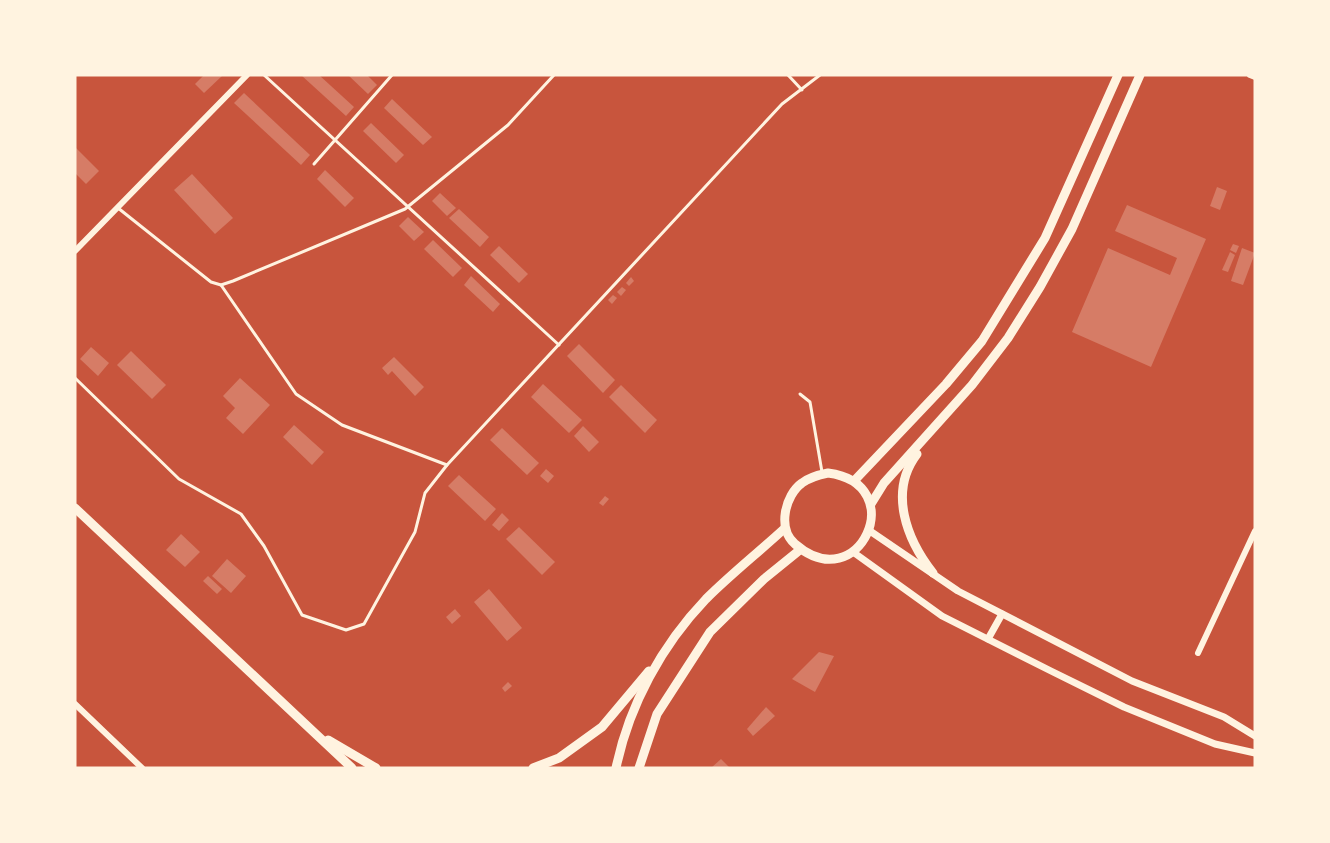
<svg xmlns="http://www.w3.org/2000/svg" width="1330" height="843" font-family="'Fira Sans',sans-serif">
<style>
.building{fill:#d67c66}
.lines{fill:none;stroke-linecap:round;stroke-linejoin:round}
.service{stroke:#fff3e0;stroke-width:3}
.minor{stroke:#fff3e0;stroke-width:6}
.tertiary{stroke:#fff3e0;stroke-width:7}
.primary{stroke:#fff3e0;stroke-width:9}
.trunk{stroke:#fff3e0;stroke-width:9}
</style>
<rect width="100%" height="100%" fill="#c8553d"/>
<g class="building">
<path d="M204 75 222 76 204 93 195 84Z"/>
<path d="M301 75H319L354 107 346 116Z"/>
<path d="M348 75H367L377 85 368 94Z"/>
<path d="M244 93 310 155 301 165 234 103Z"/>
<path d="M392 99 432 137 423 145 384 108Z"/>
<path d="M371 123 404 155 396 163 363 131Z"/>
<path d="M75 147 99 171 86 184 75 173Z"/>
<path d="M325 170 354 198 345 207 317 179Z"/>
<path d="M192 174 233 218 215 234 174 190Z"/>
<path d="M1217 187 1227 191 1220 210 1210 206Z"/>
<path d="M440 193 456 208 447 216 432 201Z"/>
<path d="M1127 205 1206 239 1151 367 1072 332 1108 248 1170 275 1177 258 1115 231Z"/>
<path d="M459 209 489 237 480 247 449 218Z"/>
<path d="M408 217 424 232 414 241 399 226Z"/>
<path d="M433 240 462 268 453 277 424 249Z"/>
<path d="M1233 244 1239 246 1236 253 1230 250Z"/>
<path d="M499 246 528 274 519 283 490 255Z"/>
<path d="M1242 248 1255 253 1243 285 1231 281Z"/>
<path d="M1230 252 1235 255 1228 272 1222 270Z"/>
<path d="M471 276 500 304 493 312 464 285Z"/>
<path d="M631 277 634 281 629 286 626 283Z"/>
<path d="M622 287 626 290 621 296 617 292Z"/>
<path d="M613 295 617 298 612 304 608 300Z"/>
<path d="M579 344 615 380 603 393 567 356Z"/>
<path d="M91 347 109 363 98 376 80 359Z"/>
<path d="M131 351 166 385 152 399 117 365Z"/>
<path d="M394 357 424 387 415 396 392 371 388 375 382 368Z"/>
<path d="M240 378 270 405 243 434 226 418 235 408 223 396Z"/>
<path d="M543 384 582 420 569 433 531 397Z"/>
<path d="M621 385 657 420 645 433 609 397Z"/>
<path d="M294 425 324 452 312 465 283 437Z"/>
<path d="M583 426 599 442 589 452 574 436Z"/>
<path d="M502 428 539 463 527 475 490 440Z"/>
<path d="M546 469 554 476 548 483 540 476Z"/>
<path d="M459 475 496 509 485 521 448 486Z"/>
<path d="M605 496 609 499 603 506 599 503Z"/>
<path d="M502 513 509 520 499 531 492 525Z"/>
<path d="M519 527 555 562 542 575 506 539Z"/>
<path d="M181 534 200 552 185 567 166 550Z"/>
<path d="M227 559 246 576 231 593 212 576Z"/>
<path d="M208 576 222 589 217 594 203 581Z"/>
<path d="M489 589 522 628 507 641 474 602Z"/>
<path d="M455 609 461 616 452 624 446 617Z"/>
<path d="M819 652 834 656 815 692 792 679Z"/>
<path d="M508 682 512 686 505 692 502 688Z"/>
<path d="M766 707 775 716 753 736 747 729Z"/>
<path d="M721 759 730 768H711Z"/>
</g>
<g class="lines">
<g class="service">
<path d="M264 75 559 345"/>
<path d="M788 75 802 90"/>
<path d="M314 164 392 75"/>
<path d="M118 208 211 282 221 285 233 281 405 209 508 125 554 75"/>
<path d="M221 285 296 394 342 425 447 465"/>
<path d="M75 378 179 479 241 514 264 546 302 615 346 630 364 624 415 532 425 493 447 465 782 104 820 75"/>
<path d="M800 394 810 402 822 472"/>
</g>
<g class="minor">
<path d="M1250 75 1255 77"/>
<path d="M75 251 247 75"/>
<path d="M1198 653 1255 531"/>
<path d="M75 704 142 768"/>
</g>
<g class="tertiary">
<path d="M870 531 958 591 1132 681 1224 717 1255 736"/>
<path d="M853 552 942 616 1051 671 1124 707 1215 744 1255 753"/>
<path d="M988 639 1002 614"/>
</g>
<g class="primary">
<path d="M917 454C888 492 907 540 933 573"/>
<path d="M828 473C912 484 859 600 795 544 777 529 785 495 802 483 810 477 818 475 828 473Z"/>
<path d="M854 481 946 384 982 341 1045 238 1118 75"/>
<path d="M871 504 884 483 972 385 1008 338 1040 287 1072 229 1140 75"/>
<path d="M533 768 559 758 602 727 649 671"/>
<path d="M616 768C629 705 662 645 706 599 731 574 759 552 785 528"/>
<path d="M639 768 657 714 710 632 764 579 801 549"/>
</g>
<g class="trunk">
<path d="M75 508 352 768"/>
<path d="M328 740 376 768"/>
</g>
</g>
<rect width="1330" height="843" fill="none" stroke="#fff3e0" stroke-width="153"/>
</svg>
